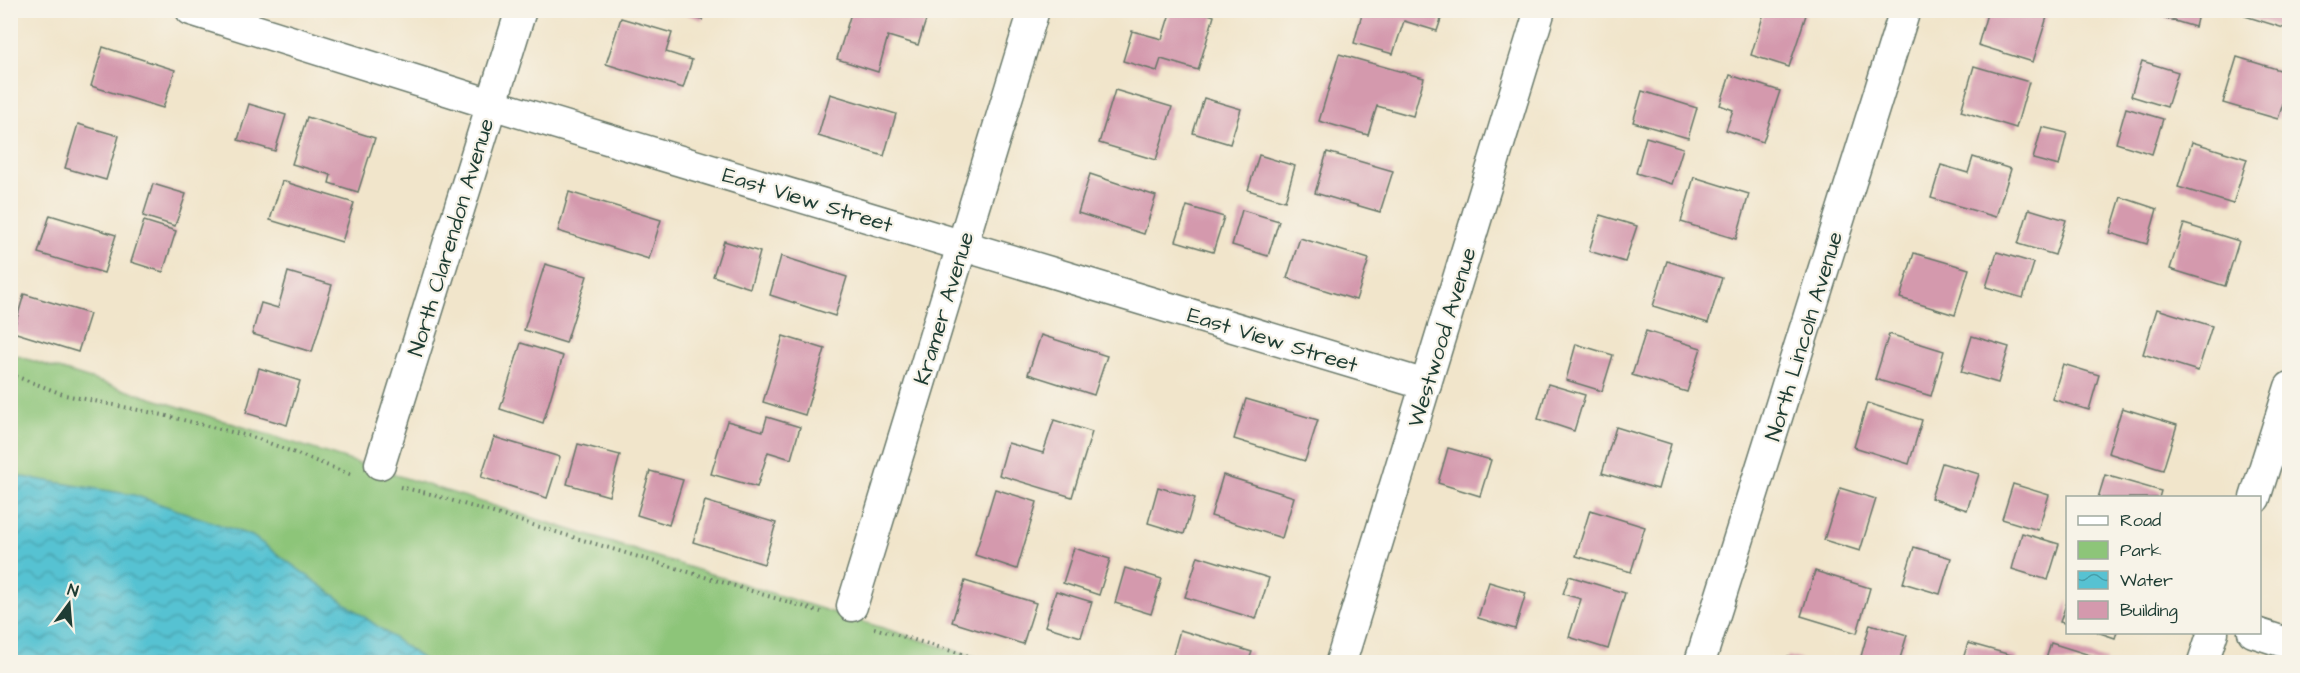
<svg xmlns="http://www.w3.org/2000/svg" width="2300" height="673" font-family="'Architects Daughter',sans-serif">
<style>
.green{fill:#8dc579;stroke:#568156;stroke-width:1.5}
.water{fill:url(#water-waves);stroke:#3b8083;stroke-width:1.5}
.building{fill:#d499ad}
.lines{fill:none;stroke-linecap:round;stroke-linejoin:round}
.minor-casing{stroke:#687869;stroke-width:33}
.path{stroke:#687869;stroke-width:4;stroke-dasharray:1.5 4.5;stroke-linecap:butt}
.minor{stroke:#fff;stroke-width:30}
.labels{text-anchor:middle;stroke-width:4.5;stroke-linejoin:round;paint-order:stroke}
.street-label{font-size:22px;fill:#1f3d34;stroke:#f7f3e8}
</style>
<defs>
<pattern id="water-waves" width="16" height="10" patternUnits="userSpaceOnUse" patternTransform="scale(1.5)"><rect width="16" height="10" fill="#57c2d2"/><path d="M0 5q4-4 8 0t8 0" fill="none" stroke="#479fab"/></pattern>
</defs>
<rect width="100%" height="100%" fill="#f7f3e8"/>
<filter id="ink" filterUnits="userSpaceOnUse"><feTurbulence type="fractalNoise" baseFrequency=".0167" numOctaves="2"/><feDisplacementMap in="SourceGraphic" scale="12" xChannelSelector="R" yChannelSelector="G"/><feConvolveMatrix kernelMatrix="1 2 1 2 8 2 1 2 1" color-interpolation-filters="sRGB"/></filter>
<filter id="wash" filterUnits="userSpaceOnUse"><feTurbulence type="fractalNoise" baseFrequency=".008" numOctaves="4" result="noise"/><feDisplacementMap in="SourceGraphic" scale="24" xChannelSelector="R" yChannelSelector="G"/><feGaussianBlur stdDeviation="1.35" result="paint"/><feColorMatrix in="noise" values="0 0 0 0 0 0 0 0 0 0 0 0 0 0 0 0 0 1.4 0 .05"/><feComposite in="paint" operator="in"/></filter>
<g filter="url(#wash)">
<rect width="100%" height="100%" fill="#f1e5cb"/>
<path class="green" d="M11 354 991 662H11Z"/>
<path class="water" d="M11 475 134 495 252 536 427 662H11Z"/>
<g id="blocks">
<g class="building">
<path d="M674 10H705L702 20Z"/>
<path d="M852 10H871L892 17 893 10H917L928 14 918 45 888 36 878 72 837 59Z"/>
<path d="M1171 10H1197L1214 16 1198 70 1161 59 1157 71 1123 61 1132 31 1162 39Z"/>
<path d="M1363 10H1444L1437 31 1404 21 1393 54 1354 43Z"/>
<path d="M1765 10H1793L1806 15 1789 67 1751 55Z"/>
<path d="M1988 10H2026L2047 17 2033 62 1978 45Z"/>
<path d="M2160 10H2199L2195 27 2158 16Z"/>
<path d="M2247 10H2290V30L2245 16Z"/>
<path d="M621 18 672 33 666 52 692 60 683 88 606 64Z"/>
<path d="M103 47 175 70 163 108 91 86Z"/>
<path d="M1339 54 1424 78 1413 116 1377 106 1368 135 1319 121Z"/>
<path d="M2237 57 2290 73V82L2278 119 2223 103Z"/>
<path d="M2142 61 2178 72 2167 107 2131 96Z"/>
<path d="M1974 66 2029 82 2016 128 1961 111Z"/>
<path d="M1730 75 1780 91 1763 142 1726 130 1733 110 1720 105Z"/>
<path d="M1115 90 1172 107 1156 160 1099 143Z"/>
<path d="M1642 91 1697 108 1688 138 1633 122Z"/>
<path d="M830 94 896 114 884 156 818 136Z"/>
<path d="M1204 98 1241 109 1230 144 1193 133Z"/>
<path d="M249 104 286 115 275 151 238 140Z"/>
<path d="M2126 108 2163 119 2152 154 2116 143Z"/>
<path d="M307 117 375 138 358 192 329 183 331 175 292 164Z"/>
<path d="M78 124 119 136 106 180 65 168Z"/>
<path d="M2042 127 2067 133 2059 166 2033 159Z"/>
<path d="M1646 137 1683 148 1672 184 1636 173Z"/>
<path d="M2192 142 2247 159 2233 204 2178 187Z"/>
<path d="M1327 152 1393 171 1380 212 1315 193Z"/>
<path d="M1259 155 1295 166 1285 201 1248 190Z"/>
<path d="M1973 157 2011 169 1996 217 1931 198 1941 165 1968 173Z"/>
<path d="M1090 174 1156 196 1144 234 1078 213Z"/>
<path d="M1694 177 1749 194 1736 239 1681 222Z"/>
<path d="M282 181 354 203 342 242 270 220Z"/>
<path d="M153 184 186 194 175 226 143 216Z"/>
<path d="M569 192 661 220 649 259 558 231Z"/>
<path d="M2121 197 2157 209 2147 244 2110 233Z"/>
<path d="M1187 206 1224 217 1213 252 1176 241Z"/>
<path d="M2029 209 2066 220 2055 255 2018 244Z"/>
<path d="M1242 210 1279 221 1268 256 1232 245Z"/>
<path d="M50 215 116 235 104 273 38 253Z"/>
<path d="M1600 215 1637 226 1625 262 1589 251Z"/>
<path d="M144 221 176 231 163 272 131 262Z"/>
<path d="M2184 224 2239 241 2225 286 2170 269Z"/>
<path d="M1300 238 1369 259 1356 300 1287 278Z"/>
<path d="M724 241 760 252 750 288 713 276Z"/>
<path d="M1997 252 2034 263 2023 298 1986 287Z"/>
<path d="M1914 253 1969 269 1955 315 1900 298Z"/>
<path d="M781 256 847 277 835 316 770 295Z"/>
<path d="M1667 261 1722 278 1708 323 1653 306Z"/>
<path d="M545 264 587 276 566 343 524 330Z"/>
<path d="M288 272 332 285 312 352 252 334 261 303 278 308Z"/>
<path d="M24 294 90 314 78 352 13 332Z"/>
<path d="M2157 309 2212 326 2198 371 2143 354Z"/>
<path d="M1646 331 1701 348 1687 392 1632 375Z"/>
<path d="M1889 334 1944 351 1931 396 1875 379Z"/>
<path d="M1041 335 1107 356 1094 395 1028 374Z"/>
<path d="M783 336 825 349 805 415 763 402Z"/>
<path d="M1972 336 2009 347 1998 383 1961 372Z"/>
<path d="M521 343 563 356 543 423 500 409Z"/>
<path d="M1576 344 1613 355 1602 391 1566 380Z"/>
<path d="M2063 364 2099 375 2089 410 2052 399Z"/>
<path d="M259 368 300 381 287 425 246 413Z"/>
<path d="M1548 384 1585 395 1574 431 1538 419Z"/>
<path d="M1246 399 1318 420 1305 461 1234 439Z"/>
<path d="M1867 403 1922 420 1909 464 1854 447Z"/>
<path d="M2122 408 2177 425 2163 470 2108 453Z"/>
<path d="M767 417 800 427 791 459 768 452 757 487 711 474 727 421 763 431Z"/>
<path d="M1054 420 1092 432 1072 497 999 475 1008 443 1043 453Z"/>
<path d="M1616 427 1671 444 1658 489 1602 473Z"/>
<path d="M494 437 560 457 547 498 481 477Z"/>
<path d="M578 444 620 455 609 496 567 484Z"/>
<path d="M1448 448 1491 460 1480 496 1438 483Z"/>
<path d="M1942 463 1979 474 1967 510 1931 498Z"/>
<path d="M650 471 683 480 669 525 637 515Z"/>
<path d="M1223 475 1294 497 1282 538 1211 516Z"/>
<path d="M2105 475 2161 491 2159 498H2098Z"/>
<path d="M2013 484 2049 495 2038 530 2002 519Z"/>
<path d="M1158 487 1195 498 1184 534 1148 523Z"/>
<path d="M1840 488 1876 499 1860 551 1824 540Z"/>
<path d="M995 489 1037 502 1017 569 975 555Z"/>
<path d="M705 501 776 523 764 564 693 542Z"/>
<path d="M1590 510 1645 527 1631 572 1576 556Z"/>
<path d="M2022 533 2059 544 2048 580 2012 569Z"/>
<path d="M1914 547 1951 558 1940 594 1903 583Z"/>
<path d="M1074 548 1110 559 1099 595 1063 583Z"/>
<path d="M1198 556 1269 578 1256 619 1185 597Z"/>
<path d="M1125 568 1162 579 1151 614 1115 603Z"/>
<path d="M1815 571 1870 588 1857 633 1801 616Z"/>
<path d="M1569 576 1625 593 1608 649 1569 637 1581 599 1563 594Z"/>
<path d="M965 581 1036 603 1023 644 952 622Z"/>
<path d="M1489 582 1526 593 1515 629 1478 618Z"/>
<path d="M1056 591 1092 602 1081 637 1045 626Z"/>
<path d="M2068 599V624L2060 622Z"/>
<path d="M1870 624 1907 635 1899 662H1870L1860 660Z"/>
<path d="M1180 630 1252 652 1248 662H1171Z"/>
<path d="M2097 632H2117L2115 638Z"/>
<path d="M1968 643 2018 657 2016 662H1962Z"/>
<path d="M2051 643 2106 660V662H2045Z"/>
<path d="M1788 656 1808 662H1786Z"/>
</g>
</g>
</g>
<g filter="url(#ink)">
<use href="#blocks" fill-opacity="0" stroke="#687869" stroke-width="1.5"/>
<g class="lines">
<defs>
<g id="minor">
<path d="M191 10 491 104 1426 385"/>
<path d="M380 464 521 10"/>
<path d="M2255 498 2290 387"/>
<path d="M852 606 1034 10"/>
<path d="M2253 632 2290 644"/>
<path d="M1341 662 1540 10"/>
<path d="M1700 662 1905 10"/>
<path d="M2203 662 2213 632"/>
</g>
</defs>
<use href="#minor" class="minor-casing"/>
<g class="path">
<path d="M10 374 65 395 163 415 256 438 352 475"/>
<path d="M400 487 427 493 821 612"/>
<path d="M874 628 989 662"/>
</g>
<use href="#minor" class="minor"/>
</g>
</g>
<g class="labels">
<g class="street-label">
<text transform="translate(808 199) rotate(17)" y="8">East View Street</text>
<text transform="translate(450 237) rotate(-73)" y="8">North Clarendon Avenue</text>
<text transform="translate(943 308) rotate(-73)" y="8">Kramer Avenue</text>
<text transform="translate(1803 336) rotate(-73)" y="8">North Lincoln Avenue</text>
<text transform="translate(1441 337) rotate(-73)" y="8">Westwood Avenue</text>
<text transform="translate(1273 339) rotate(17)" y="8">East View Street</text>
</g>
</g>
<rect width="2300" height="673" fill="none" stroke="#f7f3e8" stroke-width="36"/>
<rect x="2066" y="496" width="195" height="138" fill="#f7f3e8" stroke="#a1aaa0" stroke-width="1.5"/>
<rect x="2078" y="516" width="30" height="9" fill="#ffffff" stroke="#a1aaa0" stroke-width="1.5"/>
<text x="2120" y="526" font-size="18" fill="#1f3d34">Road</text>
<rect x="2078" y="541" width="30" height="18" fill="#8dc579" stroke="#a1aaa0" stroke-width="1.5"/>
<text x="2120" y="556" font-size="18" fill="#1f3d34">Park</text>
<rect x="2078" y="571" width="30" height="18" fill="url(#water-waves)" stroke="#a1aaa0" stroke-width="1.5"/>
<text x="2120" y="586" font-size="18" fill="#1f3d34">Water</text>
<rect x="2078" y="601" width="30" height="18" fill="#d499ad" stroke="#a1aaa0" stroke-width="1.5"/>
<text x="2120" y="616" font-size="18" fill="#1f3d34">Building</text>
<g transform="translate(69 604) rotate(16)" stroke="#f7f3e8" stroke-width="4.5" paint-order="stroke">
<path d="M0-4.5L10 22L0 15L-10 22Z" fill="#1f3d34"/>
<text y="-9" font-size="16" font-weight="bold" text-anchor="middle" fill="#1f3d34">N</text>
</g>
</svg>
